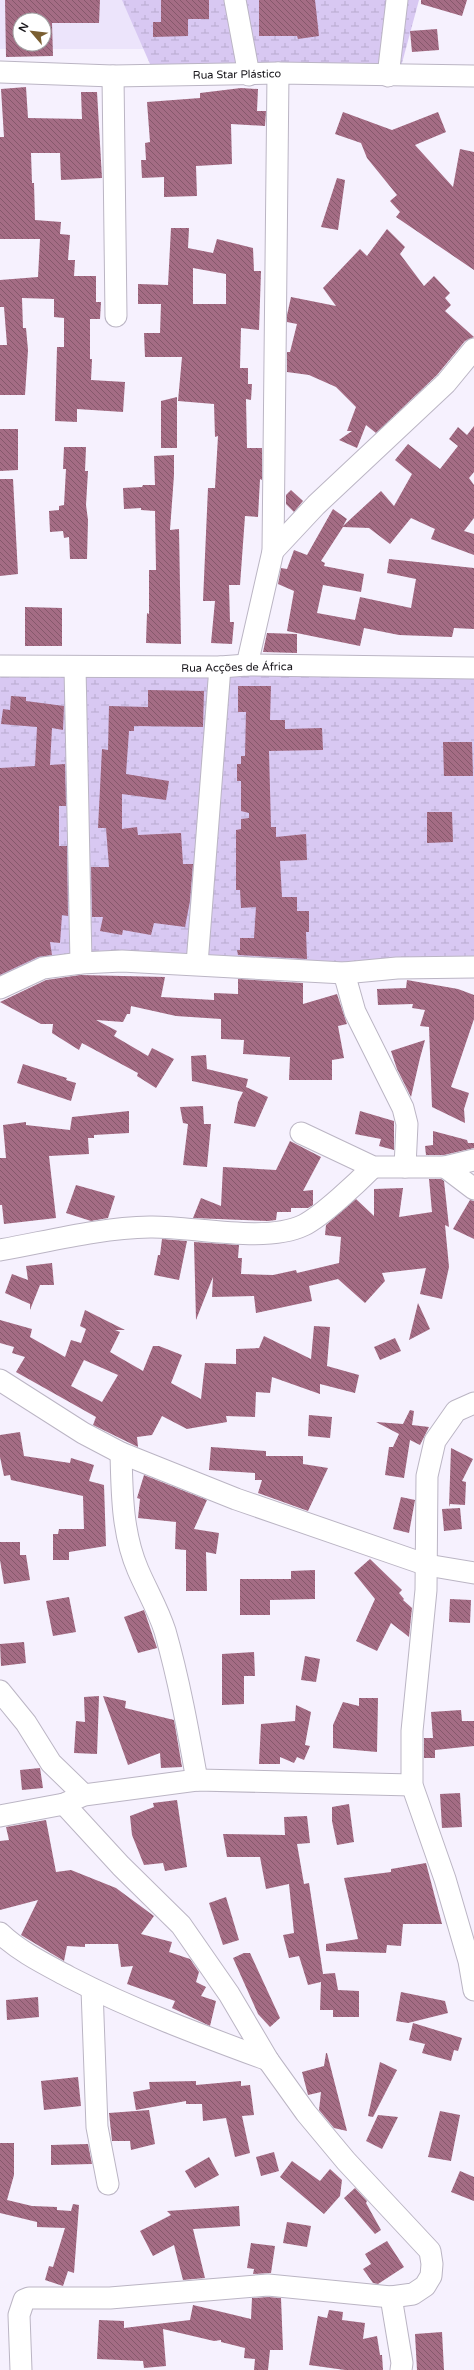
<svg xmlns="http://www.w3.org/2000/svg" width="474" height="2370" font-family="'Varela Round',sans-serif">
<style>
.built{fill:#ece4fb;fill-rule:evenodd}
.wetland{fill:url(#wetland-marsh)}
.building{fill:url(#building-back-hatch);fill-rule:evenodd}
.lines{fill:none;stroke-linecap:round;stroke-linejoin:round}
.street-casing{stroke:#bbb5c4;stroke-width:23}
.street{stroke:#fff;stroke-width:21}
.labels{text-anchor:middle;stroke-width:3.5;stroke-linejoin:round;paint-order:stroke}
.street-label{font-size:11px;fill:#17151a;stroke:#fff}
</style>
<defs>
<pattern id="wetland-marsh" width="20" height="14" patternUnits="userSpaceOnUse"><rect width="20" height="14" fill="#d8c8f2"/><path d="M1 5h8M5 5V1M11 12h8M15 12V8" fill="none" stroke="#b9abcf"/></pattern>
<pattern id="building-back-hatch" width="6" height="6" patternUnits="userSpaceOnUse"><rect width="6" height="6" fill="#a46c84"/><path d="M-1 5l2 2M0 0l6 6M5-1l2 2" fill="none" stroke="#85586b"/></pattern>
</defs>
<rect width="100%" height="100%" fill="#f6f1fe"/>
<path class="built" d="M0 0H162L163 49H0ZM20 20H44V44H20Z"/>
<g class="wetland">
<path d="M122 0H419L402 63 393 85 150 64Z"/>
<path d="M0 659 474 674V975L58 969 0 992Z"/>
</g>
<g class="building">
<path d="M5 0H100L99 23H52L53 56 6 57ZM20 20H44V44H20Z"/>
<path d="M161 0H209V19H188V36L153 37V22H161Z"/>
<path d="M259 0H315L319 36 298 39 297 36H259Z"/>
<path d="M421 0H467L462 16 421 4Z"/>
<path d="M437 29 439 50 412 52 410 31Z"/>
<path d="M26 87 28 118 82 119 81 92H97L102 178 61 180 60 153H31L32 183H34L35 220 61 222 60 234 70 235 68 260H75L74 276H96V302H101L100 319H90V359H92L91 380 125 382 123 412 77 409V422L55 421 57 347H64V318L54 317V299L22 298 23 328H26L28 350 25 395H0V345H7L4 307H0V280L38 277 40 239H0V137H4L1 89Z"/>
<path d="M241 88 258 89 257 111H266L265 126 231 124 232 164 196 166 197 196 164 197V177L142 178 141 160H146L145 143 150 142 147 102 200 98V93Z"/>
<path d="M343 112 392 130 438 112 446 132 415 145 453 187 460 149 474 152V270L396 217 400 212 390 201 397 195 367 158 361 143 335 134Z"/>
<path d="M337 178 345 180 338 230 321 227Z"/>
<path d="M171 228H189L188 248 213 253 217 239 253 248 254 271H261L259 330 241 328 240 368H248V384H252L251 400 246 399 247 448H262V480L260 479 258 517 245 516 240 585H229L230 622H234L232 644 211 643 215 601H203L208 488H215L218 436 215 437 214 404 178 401 182 357H145L144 333H160L161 304H138V284L168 285ZM193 268 226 274V304H193Z"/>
<path d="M387 229 405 247 400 254 424 286 434 276 450 293 445 298 451 305 445 311 474 337 465 341 437 375 376 433 366 425 357 448 339 440 352 431H347L356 407 336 387 309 375 287 372V352H290L297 324 287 322V315L291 297 336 306 323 288 360 249 367 256Z"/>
<path d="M177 397V448H161V401Z"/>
<path d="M474 426V472L469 478 474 485V518L464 531 474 534V555L431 539 435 529 411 518 390 544 369 528 343 527 321 561 325 563 324 566 364 574 361 592 323 585 317 613 355 620 360 597 411 608 416 579 387 573 389 559 474 568V629L454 628 452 637 399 635 364 628 360 646 287 631 294 591 278 584 281 568 287 569 294 550 307 555 333 509 347 519 343 526 381 491 394 506 412 474 395 460 408 444 440 469 458 446 449 439 458 427 467 435Z"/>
<path d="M0 429H18V470L0 471Z"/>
<path d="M64 447H86L85 471H88L86 505 88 520 87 559H70L69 537 64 538 63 531 50 532 49 511 59 510V506L64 505 66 469H63Z"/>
<path d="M174 455V475L170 530 179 529 181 644 146 643 147 613 149 614V570H156L155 511 141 510V508L124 509 123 488 142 487 143 485H155L154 456Z"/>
<path d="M0 479H13L18 574 0 576Z"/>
<path d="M291 490 303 501 294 512 286 504V495Z"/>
<path d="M25 607 62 608V646H25Z"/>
<path d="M267 633 297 634V653L263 652Z"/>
<path d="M238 686H271L270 720H285V729L322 728 323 750 269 751 271 827H276V837L306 834 307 860 280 861 282 897H297V911H309V932H306L307 959 238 955 237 950H240V938H254L256 907 241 908 240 890H236V830L241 829V819L249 818V813L241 811V781H237V764H241V756H245L246 712H238Z"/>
<path d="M148 690 204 691 203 727 134 726V731H129L126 774 169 781 166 800 122 794V829L137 827 138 835 181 833 183 864H193L190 901 185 927 154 923 151 935 123 930 122 935 100 931 103 917H92L91 867H109L106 828H98L102 749 108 750 109 706 148 707Z"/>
<path d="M11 696 26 697V701L64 706 63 730 52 728 50 765 65 764 66 806H59V846H67L68 916 62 915 60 943 50 942 52 955 38 957 0 975V768L35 766 37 727 1 724 3 709 10 710Z"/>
<path d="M443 742H472L473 776H444Z"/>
<path d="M427 812H452L453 842 427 843Z"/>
<path d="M80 975 165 977 161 997 214 1000V993L238 994V979L303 983V1004L337 994 347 1024 338 1026 344 1058 332 1060V1080H289L290 1057 243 1054 244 1040 221 1039V1019L176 1016 131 1006 130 1014H127L123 1022 96 1020 117 1031 114 1036 148 1056 152 1048 174 1059 156 1088 137 1076 138 1073 82 1043 79 1050 52 1033 53 1024H41L0 1002 46 980Z"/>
<path d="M407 980 458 989 474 995V1019L451 1087 469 1093 464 1109 465 1123 432 1107 429 1027 420 1026 425 1010 412 1008 413 1004 378 1005 377 989 406 988Z"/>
<path d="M425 1040 420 1058 411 1097 397 1069 391 1051Z"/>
<path d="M206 1055 207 1069 248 1079 246 1087 268 1097 255 1127 234 1123 238 1102 243 1092 192 1081 191 1056Z"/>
<path d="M23 1064 67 1078 66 1080 76 1083 71 1101 17 1083Z"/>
<path d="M203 1106 204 1124H211L207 1167 183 1165 188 1124 183 1123 180 1107Z"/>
<path d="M129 1111V1133L94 1135V1138H88L89 1154 49 1156 56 1218 4 1224 2 1205H0V1158H6L3 1125 26 1122V1125L70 1130 72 1117Z"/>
<path d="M360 1111 394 1121V1150L379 1146 381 1139 355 1134Z"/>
<path d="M433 1131 467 1140 468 1143H474V1148L444 1155H426L425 1146 433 1145Z"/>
<path d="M290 1141 321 1157 303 1191 313 1190V1205L308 1208H291V1212H277L276 1220 268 1221 193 1218 201 1198 221 1206 223 1167 276 1170Z"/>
<path d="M429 1179H441L444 1181 449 1227 445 1225 449 1267 442 1299 420 1294 426 1268 382 1273 385 1281 365 1303 338 1279 309 1286 312 1301 256 1313 254 1296 212 1297 213 1277 196 1320 194 1242 239 1245 238 1258H242L241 1274 273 1275 296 1270 297 1273 339 1263 341 1237 325 1235 326 1225 356 1199 374 1216V1189L403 1188 399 1217 432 1212Z"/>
<path d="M76 1185 115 1196 108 1218 91 1221 66 1213Z"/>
<path d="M470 1200 474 1201V1239L453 1229Z"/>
<path d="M162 1239 187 1241 179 1280 154 1275 158 1255H160Z"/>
<path d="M52 1263 54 1285H40L30 1310V1304L5 1293 12 1274 28 1280 26 1266Z"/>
<path d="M418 1303 430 1329 409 1340Z"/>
<path d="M85 1310 125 1330H115L120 1332 110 1352 143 1371 153 1346H159L182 1355 171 1383 201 1399 205 1363 236 1364V1349L259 1348 264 1336 311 1359 314 1326 330 1327 327 1366 359 1375 355 1393 320 1384V1394L272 1377 270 1393 256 1392 255 1417 226 1416 227 1422 187 1429 162 1416 152 1435 137 1437 138 1447 93 1425 96 1417 16 1372 25 1357 12 1353 14 1347 0 1343V1320L32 1329 30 1337 65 1357 71 1340 81 1343 86 1329 80 1326ZM84 1360 118 1375 102 1402 71 1386Z"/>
<path d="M395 1338 401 1351 380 1360 374 1347Z"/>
<path d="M410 1410 414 1411 412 1425 429 1427 420 1445 410 1440 404 1478 385 1475 389 1447H393L399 1434 376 1422 403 1424Z"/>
<path d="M309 1415 332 1417 330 1438 308 1436Z"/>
<path d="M20 1432 24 1456 70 1463 71 1458 94 1465 89 1481 104 1485 106 1546 69 1552V1560H53V1534H58L59 1529H84L83 1496 11 1480 10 1475 4 1476 0 1457V1435Z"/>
<path d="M211 1447 266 1451V1456H303V1464L328 1468 308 1511 258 1493 262 1480H255V1473L209 1470Z"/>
<path d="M451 1448 473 1459 462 1481 466 1482 465 1505 450 1504 449 1507Z"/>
<path d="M144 1475 207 1500 194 1529 219 1533 216 1554 206 1552 207 1591H186V1550L175 1549 176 1522 138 1518 140 1499 137 1498Z"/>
<path d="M401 1497 415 1500 409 1533 393 1529Z"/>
<path d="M460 1508 462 1529 444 1531 442 1509Z"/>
<path d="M0 1542H20V1555H26L30 1580 4 1584 0 1560Z"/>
<path d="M370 1559 402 1590 399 1593 404 1599 403 1600 412 1608 409 1637 391 1623 377 1651 356 1641 375 1599 354 1573Z"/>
<path d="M315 1570V1599L270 1600V1615H240V1579H291V1571Z"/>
<path d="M69 1597 76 1632 53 1636 46 1601Z"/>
<path d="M450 1599 471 1600 470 1623 449 1622Z"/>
<path d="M144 1610 157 1648 138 1653 124 1617Z"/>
<path d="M24 1642 26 1663 1 1666 0 1644Z"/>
<path d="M254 1652 255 1676H244V1704L222 1705V1654Z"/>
<path d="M305 1656 320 1659 316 1682 301 1680Z"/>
<path d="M99 1696 97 1754 74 1753 76 1721 85 1722 84 1697Z"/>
<path d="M103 1696 126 1701 125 1708 174 1720 182 1767 161 1768 160 1753 128 1765Z"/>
<path d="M359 1698H378L377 1752 333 1748V1725L343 1702 359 1706Z"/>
<path d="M296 1705 311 1712 305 1745 310 1746 304 1760 297 1757 294 1763 280 1757V1764H259L261 1724 295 1721Z"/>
<path d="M461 1710 462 1721H474V1746L435 1750V1758H424V1738H433L431 1712Z"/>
<path d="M40 1768 43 1788 22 1790 20 1770Z"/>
<path d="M460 1793 462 1827 442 1828 440 1794Z"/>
<path d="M177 1800 187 1867 165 1871 163 1863 144 1865 132 1835 130 1816 154 1807 153 1803Z"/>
<path d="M349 1804 354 1842 337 1845 332 1821V1807Z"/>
<path d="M307 1816 310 1843 297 1844 304 1884 309 1883 323 1974 335 1973 338 1990 359 1991V2017H333V2010H320L321 1982 308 1985 299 1956 289 1958 283 1935 294 1933 289 1884 266 1889 260 1857H227L223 1834 285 1835 284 1817Z"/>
<path d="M46 1820 56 1872 71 1870 116 1888 154 1916 141 1934 172 1942 169 1952 190 1959 199 1972 196 1982 206 1987 201 1996 216 2001 210 2026 172 2008 175 2001 127 1984 133 1966 121 1967 118 1944H85V1947L67 1946 64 1961 21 1935 38 1900 0 1910V1841L9 1840 6 1827Z"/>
<path d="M426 1863 442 1924H403L401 1946 387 1945 386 1953 326 1951V1944L358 1939 344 1878 391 1872V1869Z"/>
<path d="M226 1897 239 1940 223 1945 209 1903Z"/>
<path d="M244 1953H250L280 2018 270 2027 258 2014 233 1958Z"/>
<path d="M401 1992 445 2001 448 2013 408 2023 396 2021Z"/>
<path d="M38 1997 39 2017 7 2020 6 2000Z"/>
<path d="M413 2023 462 2038 458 2051 454 2050 451 2061 422 2053 425 2044 409 2040Z"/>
<path d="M326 2053H327L347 2131 334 2128 319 2110 321 2092 308 2095 302 2072 324 2066Z"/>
<path d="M380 2062 397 2070 373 2117 368 2116Z"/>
<path d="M78 2077 81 2106 44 2110 41 2081Z"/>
<path d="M196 2081V2085L241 2081V2086L250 2085 254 2115 242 2116 250 2153 235 2157 226 2118 203 2121 202 2104H186V2101L136 2110 133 2092 150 2089 149 2082Z"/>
<path d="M149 2110 155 2144 131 2150 130 2141H112L109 2113Z"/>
<path d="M440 2111 460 2115 451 2161 428 2157Z"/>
<path d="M378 2115 398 2117 382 2149 366 2141Z"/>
<path d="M0 2143H14V2175L7 2200 32 2206 57 2207V2210L71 2211 73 2204 79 2205 74 2273 68 2271 63 2286 45 2280 49 2266 53 2267 65 2228 37 2227V2222L0 2213Z"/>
<path d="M88 2144 92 2164 51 2165V2145Z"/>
<path d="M274 2152 279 2171 261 2176 256 2157Z"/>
<path d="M209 2157 219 2175 195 2188 185 2171Z"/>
<path d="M292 2161 320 2181 330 2169 342 2180 340 2196 324 2214 280 2177Z"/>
<path d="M460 2171 474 2177V2201L451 2192Z"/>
<path d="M355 2188 367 2201 366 2203 381 2230 375 2234 344 2198Z"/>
<path d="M239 2206 240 2226 193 2229 205 2278 183 2280 174 2245 153 2256 140 2231 171 2215 167 2211Z"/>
<path d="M287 2222 311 2226 307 2247 283 2243Z"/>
<path d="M387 2241 404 2267 378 2284 373 2283 363 2269 371 2264 365 2254Z"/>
<path d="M251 2243 275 2246 271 2273 253 2274 254 2269 247 2268Z"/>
<path d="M268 2297 281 2298 283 2350H270L268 2370H254L255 2359 244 2358 245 2348 221 2342V2340L214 2341 163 2329 166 2366 144 2368 143 2361 97 2359 99 2320 124 2321V2328L190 2320 193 2305 251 2319 252 2298Z"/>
<path d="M329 2310 343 2312 342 2320 365 2323 363 2339 377 2336 380 2355H382L383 2370H345L309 2365 318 2316 327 2318Z"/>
<path d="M442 2332 444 2370H417L415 2334Z"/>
</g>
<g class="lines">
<defs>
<g id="street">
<path d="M235 0 249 75"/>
<path d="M0 72 113 76 278 73 474 76"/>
<path d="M113 76 116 316"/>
<path d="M388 76 397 0"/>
<path d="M273 551 316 505 446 383 474 349"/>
<path d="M247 665 273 551 278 73"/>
<path d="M0 666 220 667 247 665 474 668"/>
<path d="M75 667 81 963"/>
<path d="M197 964 220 667"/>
<path d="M344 973 355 1012 403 1108 407 1124 405 1167"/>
<path d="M0 988 43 968 81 963 122 961 344 973 397 968 474 967"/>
<path d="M301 1133 373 1167H445L474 1160"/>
<path d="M445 1167 474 1189"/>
<path d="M0 1250C50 1241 99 1228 150 1227 192 1226 265 1244 304 1225 322 1216 358 1182 373 1167"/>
<path d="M0 1380 83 1433 121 1453 236 1499 427 1565 474 1573"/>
<path d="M474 1403 456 1411 435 1441 427 1476 426 1590 412 1731V1785L445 1879 469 1961 474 1990"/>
<path d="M121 1453C122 1493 122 1533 138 1570 147 1591 158 1609 165 1631 179 1680 188 1730 197 1780"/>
<path d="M0 1691 26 1723 51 1763 84 1795"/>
<path d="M0 1816 64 1804 84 1795 197 1780 412 1785"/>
<path d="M0 1933C20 1952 45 1964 69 1977 133 2010 200 2035 268 2060"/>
<path d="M92 1989 97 2127 108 2184"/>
<path d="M391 2297 402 2363 401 2370"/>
<path d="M21 2370 19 2315 24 2300 29 2298H110L268 2285 391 2297 413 2294 425 2286 431 2276 432 2264 430 2251 346 2161 306 2113 268 2060 229 1994 181 1925 121 1866 64 1804"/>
</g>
</defs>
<use href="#street" class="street-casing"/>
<use href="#street" class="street"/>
</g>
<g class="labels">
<g class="street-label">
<text transform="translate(237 74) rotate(-1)" y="4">Rua Star Plástico</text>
<text transform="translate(237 667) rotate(-1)" y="4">Rua Acções de África</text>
</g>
</g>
<g transform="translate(32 32) rotate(298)"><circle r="19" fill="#ffffff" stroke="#a2a1a3"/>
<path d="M0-3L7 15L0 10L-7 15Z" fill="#7a5e31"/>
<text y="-6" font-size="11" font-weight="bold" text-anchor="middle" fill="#17151a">N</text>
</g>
</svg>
